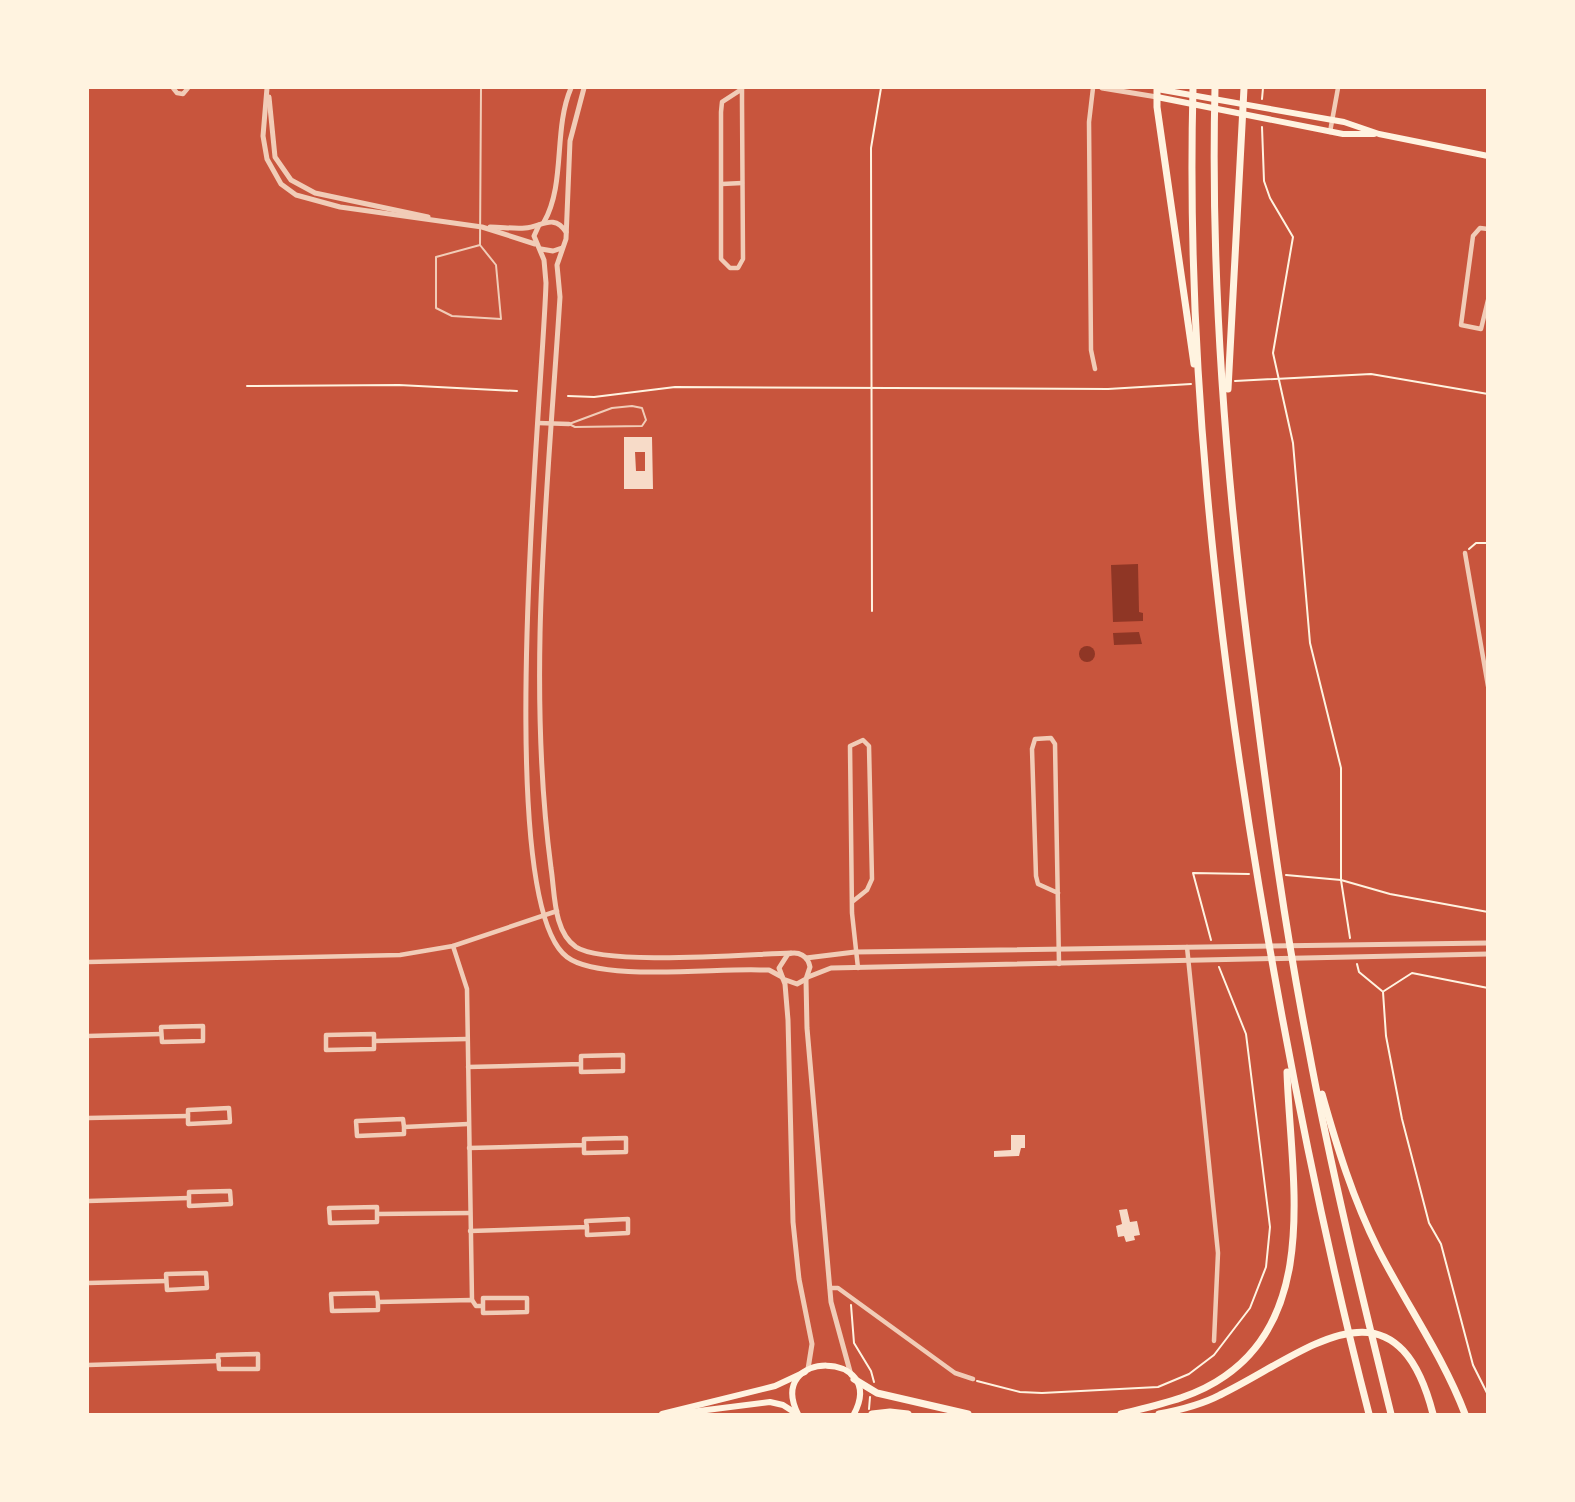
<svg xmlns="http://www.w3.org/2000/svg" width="1575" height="1502" font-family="Helvetica,sans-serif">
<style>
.water{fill:#8f3625}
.building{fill:#f7dbc8;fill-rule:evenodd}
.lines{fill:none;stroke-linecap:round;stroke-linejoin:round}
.path{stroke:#fff3e0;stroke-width:2}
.service{stroke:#f1ccb7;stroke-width:2}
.minor{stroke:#f1ccb7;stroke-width:4.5}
.tertiary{stroke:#f1ccb7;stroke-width:5}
.secondary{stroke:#fff3e0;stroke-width:6}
.motorway{stroke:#fff3e0;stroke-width:7}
</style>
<rect width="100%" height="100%" fill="#c8553d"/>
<g class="water">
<path d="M1138 564 1139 612 1143 613V621L1113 622 1111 565Z"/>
<path d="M1139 632 1142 644 1114 645 1113 633Z"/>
<circle cx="1087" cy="654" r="8"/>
</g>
<g class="building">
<path d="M624 437H652L653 489H624ZM635 452H645V471H636Z"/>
<path d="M1011 1135H1025V1148H1021L1019 1156 994 1157V1151L1011 1150Z"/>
<path d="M1127 1209 1130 1222 1137 1221 1140 1235 1134 1236 1135 1240 1126 1242 1124 1236 1118 1237 1116 1226 1122 1224 1119 1210Z"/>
</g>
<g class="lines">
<g class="path">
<path d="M1262 99 1263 88"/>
<path d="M1262 127 1264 181 1270 198 1293 237 1273 353 1293 443 1310 643 1341 768V880L1350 938"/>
<path d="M1235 381 1371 374 1488 394"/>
<path d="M247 386 399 385 517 391"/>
<path d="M568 396 594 397 675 387 1108 389 1191 384"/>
<path d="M1469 549 1476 543H1488"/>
<path d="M872 611 871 148 881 88"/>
<path d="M1286 875 1341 880 1390 894 1488 912"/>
<path d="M1211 940 1193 873 1249 874"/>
<path d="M1357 964 1359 972 1382 991"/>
<path d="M1384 991 1412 973 1488 988"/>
<path d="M1383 992 1386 1036 1402 1119 1429 1223 1441 1244 1473 1365 1488 1395"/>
<path d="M851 1305 854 1343 871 1371 874 1382"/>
<path d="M977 1381 1020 1392 1042 1393 1158 1387 1189 1374 1214 1355 1250 1308 1266 1267 1270 1227 1246 1034 1219 967"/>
<path d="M869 1409 870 1397"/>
</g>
<g class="service">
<path d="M480 245 436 257V308L452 316 501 319 496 265 480 245 481 88"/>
<path d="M632 406 642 408 646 420 642 426 575 427 569 424 612 408Z"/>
</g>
<g class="minor">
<path d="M173 88 177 93 183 94 188 88"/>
<path d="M742 88V102L743 259 738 268H730L721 259V112L722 102 742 89"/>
<path d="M1093 88 1089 122 1091 350 1095 369"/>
<path d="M1330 132 1338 88"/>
<path d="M722 184 742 183"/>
<path d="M1488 229 1480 228 1473 236 1461 325 1481 329 1488 300"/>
<path d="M538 423 569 424"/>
<path d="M1465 553 1488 686"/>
<path d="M1058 893 1038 884 1036 876 1032 749 1035 739 1051 738 1055 744C1056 817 1057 890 1059 964"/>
<path d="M852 902 867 890 872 879 869 746 863 740 850 746 852 913 858 968"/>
<path d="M453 946 467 989 472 1300"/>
<path d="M1187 947 1218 1253 1214 1341"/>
<path d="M88 962 400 955 453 946 557 911"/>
<path d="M203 1026V1041L162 1042 161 1027Z"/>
<path d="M88 1036 161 1034"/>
<path d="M374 1041V1049L326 1050V1035L374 1034V1041L467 1039"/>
<path d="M468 1067 581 1064V1072L623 1071V1055L581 1056V1064"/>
<path d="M229 1108 230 1122 188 1124V1110Z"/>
<path d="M88 1118 188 1116"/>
<path d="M404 1127V1134L357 1136 356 1121 403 1119 404 1127 468 1124"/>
<path d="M469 1148 584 1145V1153L626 1152V1138L584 1139V1145"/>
<path d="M230 1191 231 1204 189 1206V1192Z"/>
<path d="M88 1201 189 1198"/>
<path d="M377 1214V1222L330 1223 329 1208 377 1207V1214L470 1213"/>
<path d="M470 1231 587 1227V1235L628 1233V1219L586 1221 587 1227"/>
<path d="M206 1273 207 1288 167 1290 166 1274Z"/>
<path d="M88 1283 166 1281"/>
<path d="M830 1288H838L955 1373 973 1379"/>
<path d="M378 1302V1310L332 1311 331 1294 377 1293 378 1302 472 1300 476 1306H483V1313L527 1312V1298H483V1306"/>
<path d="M258 1354V1369H219L218 1355Z"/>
<path d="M88 1365 219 1361"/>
</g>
<g class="tertiary">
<path d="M267 88 263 136 267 159 281 184 296 195 340 207 482 227 535 244"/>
<path d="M584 88 570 141 566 239 557 265 560 297C548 487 526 678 551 868 555 893 553 931 576 947 605 966 750 954 791 953"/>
<path d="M1102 88 1157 97"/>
<path d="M269 97 275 157 291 180 315 193 428 217"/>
<path d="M544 222C566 183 553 130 571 88"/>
<path d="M539 225 534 236 544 260 546 283C543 391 491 900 567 957 600 982 715 968 760 970H769L782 977"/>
<path d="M490 227C502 227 514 229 525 228 541 227 554 213 566 232"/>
<path d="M541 249 553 251 562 248"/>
<path d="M806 958 855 952 1488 943"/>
<path d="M808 977 831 968 1488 954"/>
<path d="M783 979 797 984 806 979 810 967C808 956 799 951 788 954L779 968 785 984 788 1020 793 1222 799 1279 812 1344 808 1369"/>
<path d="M806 980 807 1028 831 1302 851 1375"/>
</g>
<g class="secondary">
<path d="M1157 89 1344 122 1379 134 1488 156"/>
<path d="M1157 97 1343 134H1374"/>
<path d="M662 1414 775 1386 805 1372"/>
<path d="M675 1414 770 1402 783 1405 797 1414"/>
<path d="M798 1414C765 1349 888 1350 854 1414"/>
</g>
<g class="motorway">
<path d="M1157 88V107L1194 364"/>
<path d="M1193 88C1186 355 1215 623 1259 886 1289 1064 1324 1240 1369 1414"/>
<path d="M1215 88C1210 290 1227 493 1254 693 1269 811 1285 929 1308 1046 1331 1170 1361 1292 1391 1414"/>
<path d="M1228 389 1244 88"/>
<path d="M1322 1094C1337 1147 1353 1199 1378 1249 1406 1304 1443 1356 1465 1414"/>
<path d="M854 1379 877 1393 968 1414"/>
<path d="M872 1414 890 1412 908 1414"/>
<path d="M1121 1414C1157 1405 1194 1398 1225 1376 1321 1310 1290 1171 1287 1072"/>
<path d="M1159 1414C1180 1410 1201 1405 1220 1395 1303 1355 1395 1267 1433 1414"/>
</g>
</g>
<rect width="1575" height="1502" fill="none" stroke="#fff3e0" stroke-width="178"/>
</svg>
